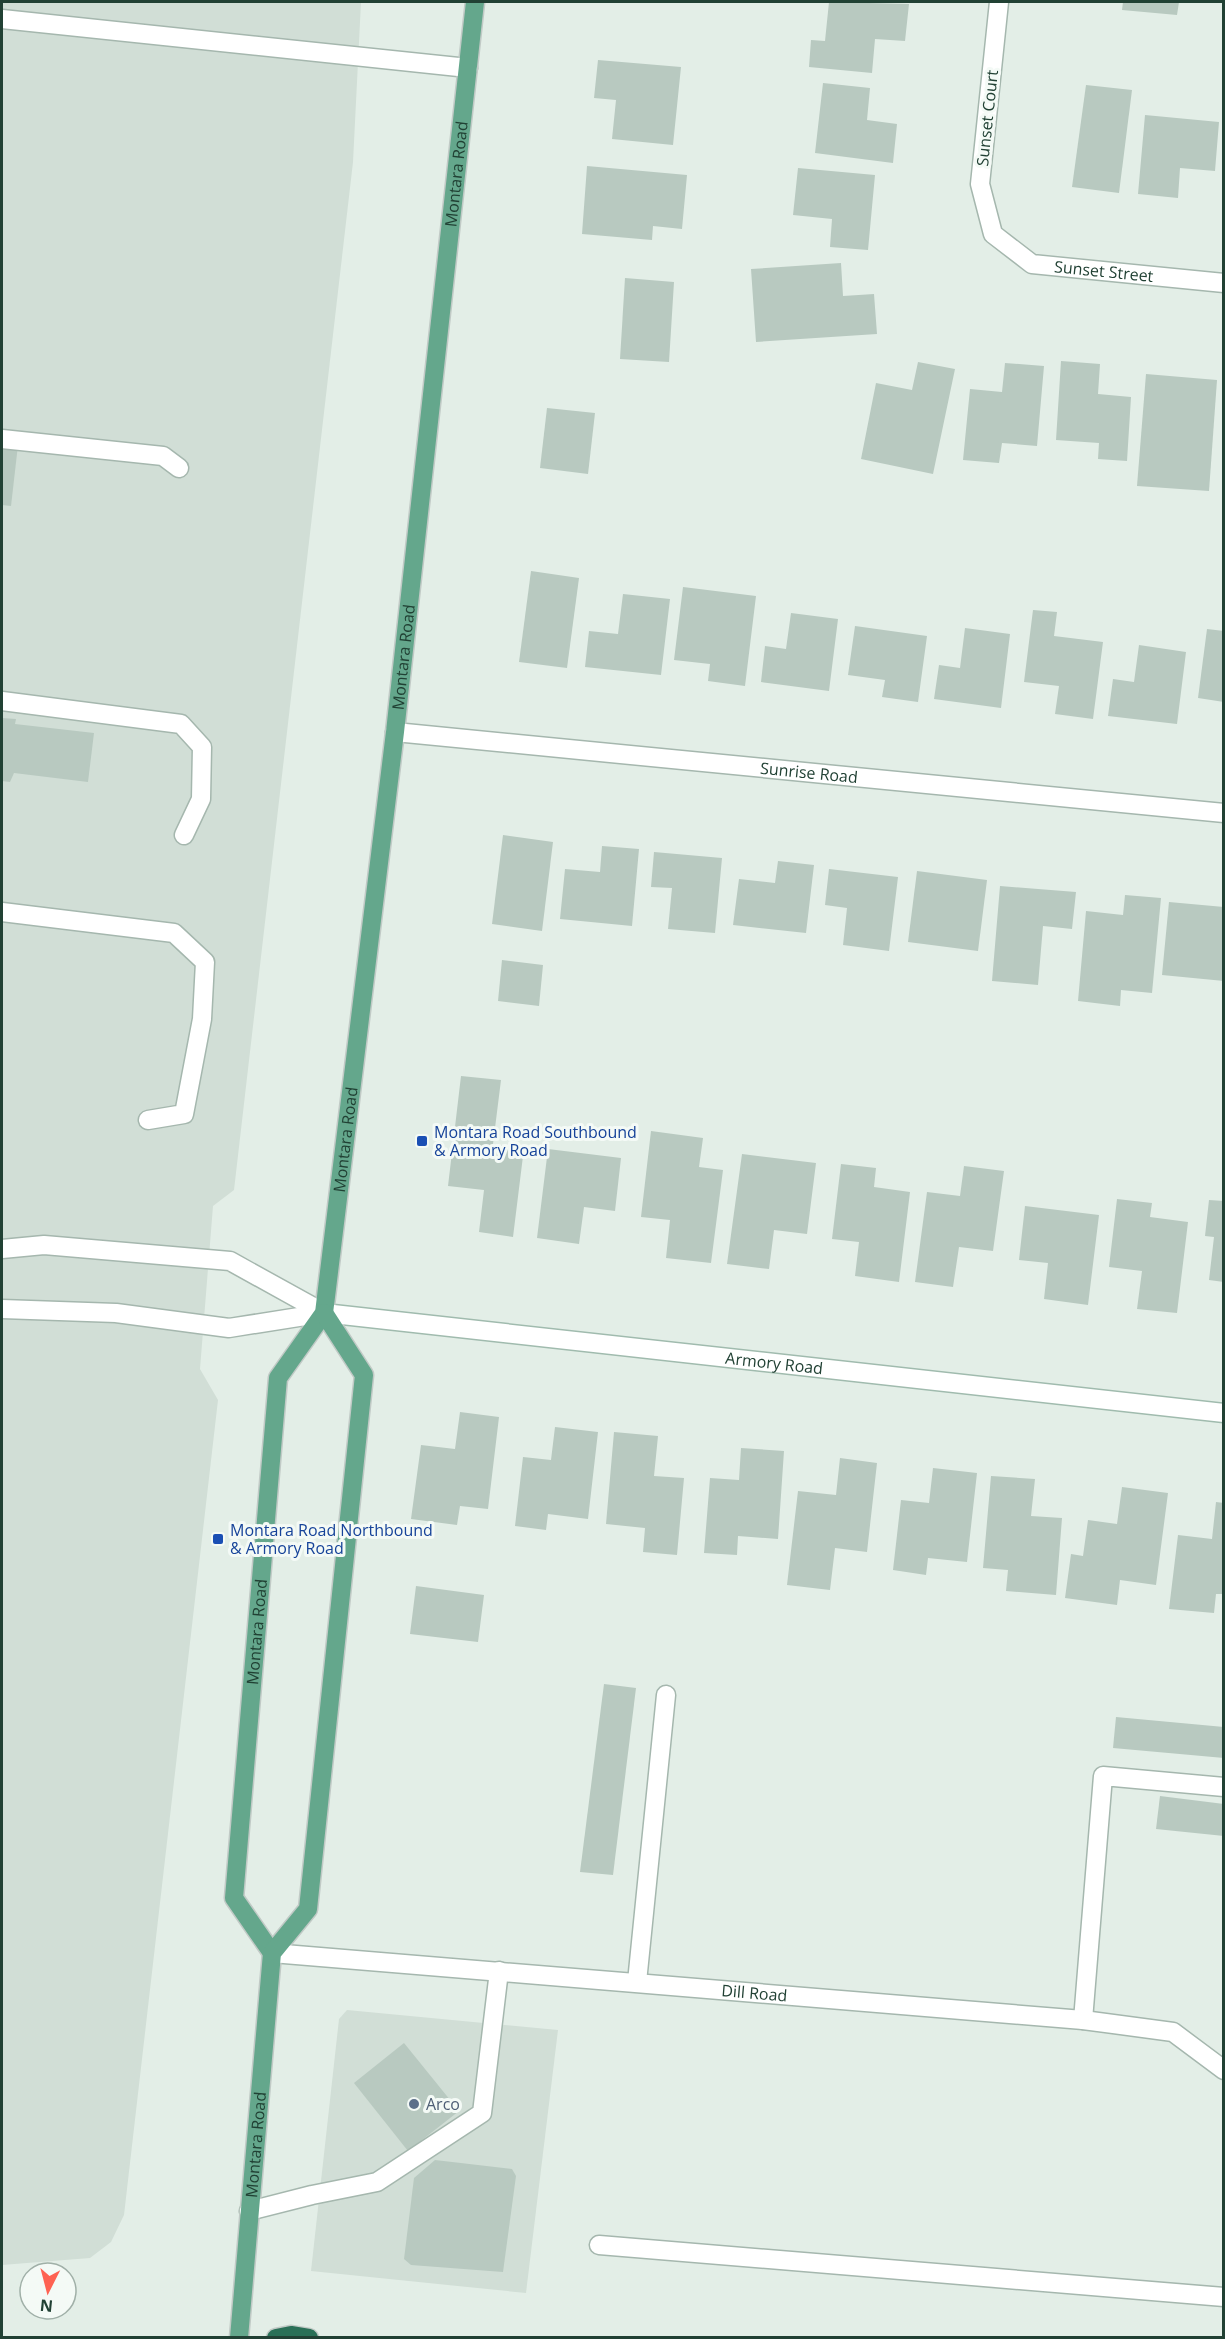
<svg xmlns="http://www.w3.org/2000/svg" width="1225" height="2339" font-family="'Open Sans',sans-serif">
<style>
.built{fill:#d1ded6}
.building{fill:#b8c9c0}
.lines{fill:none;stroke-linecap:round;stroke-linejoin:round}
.lane-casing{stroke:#a5b7ae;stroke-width:21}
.street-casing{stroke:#a5b7ae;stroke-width:21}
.secondary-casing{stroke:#a0bbae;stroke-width:21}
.primary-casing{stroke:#c1cac6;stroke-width:21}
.highway-casing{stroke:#c1cac6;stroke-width:21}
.lane{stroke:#fff;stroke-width:18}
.street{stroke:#fff;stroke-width:18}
.secondary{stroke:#fff;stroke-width:18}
.primary{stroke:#64a78c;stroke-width:18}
.highway{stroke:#2a7057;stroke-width:18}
.transit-dot{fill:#1a4fb4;stroke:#f4faf6;stroke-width:2}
.service-dot{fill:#5c6f8a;stroke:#f4faf6;stroke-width:2}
.labels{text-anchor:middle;stroke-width:6;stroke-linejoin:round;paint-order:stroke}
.street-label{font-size:16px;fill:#214134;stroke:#f4faf6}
.transit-label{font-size:16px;fill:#164399;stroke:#f4faf6;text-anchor:start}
.service-label{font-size:16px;fill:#4e5e75;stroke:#f4faf6;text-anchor:start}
</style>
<rect width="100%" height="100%" fill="#e3eee7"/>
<g class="built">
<path d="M2 2H361L353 162 234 1190 213 1206 200 1369 218 1400 124 2215 111 2242 90 2258 2 2265Z"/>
<path d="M347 2010 558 2030 526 2293 311 2271 339 2019Z"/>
</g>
<g class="building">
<path d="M829 2 909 4 905 41 875 39 872 73 809 67 811 40 825 41Z"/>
<path d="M1123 2H1179L1177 15 1122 10Z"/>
<path d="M598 60 681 67 673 145 612 139 616 100 594 98Z"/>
<path d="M823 83 870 88 867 120 897 124 893 163 815 153Z"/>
<path d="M1086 85 1132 90 1119 193 1072 187Z"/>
<path d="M1145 115 1219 122 1215 171 1180 168 1178 198 1138 194Z"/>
<path d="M587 166 687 175 682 229 653 226 652 240 582 234Z"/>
<path d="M798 168 875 175 868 250 830 247 832 219 793 215Z"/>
<path d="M841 263 843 296 874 294 877 334 756 342 751 269Z"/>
<path d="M625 278 674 282 669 362 620 359Z"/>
<path d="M1061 361 1100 364 1098 394 1131 397 1127 461 1098 459 1099 443 1056 440Z"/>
<path d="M918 362 955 369 933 474 861 459 876 383 912 390Z"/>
<path d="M1005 363 1044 366 1037 446 1002 443 999 463 963 460 970 389 1002 392Z"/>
<path d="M1146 374 1217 380 1209 491 1137 486Z"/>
<path d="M547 408 595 413 588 474 540 468Z"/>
<path d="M2 443 18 445 11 506 2 505Z"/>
<path d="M531 571 579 578 567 668 519 662Z"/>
<path d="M683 587 756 596 745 686 708 681 710 664 674 660Z"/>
<path d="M623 594 670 599 661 675 585 667 589 631 618 634Z"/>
<path d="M1033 610 1057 612 1054 636 1103 642 1093 719 1055 714 1059 686 1024 682Z"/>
<path d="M791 613 838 619 829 691 761 682 765 646 786 649Z"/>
<path d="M855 626 927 636 918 702 882 697 885 680 848 675Z"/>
<path d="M965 628 1010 634 1001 708 934 699 939 665 960 668Z"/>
<path d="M1207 629 1224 631V702L1198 698Z"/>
<path d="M1139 645 1186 652 1177 724 1108 716 1113 679 1134 682Z"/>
<path d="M2 718 16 719 15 724 94 733 88 782 14 773 10 782 2 781Z"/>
<path d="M503 835 553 842 542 931 492 924Z"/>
<path d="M602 846 639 849 632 926 560 919 565 869 600 872Z"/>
<path d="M654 852 722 858 715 933 668 929 672 888 651 887Z"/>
<path d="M778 861 814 865 806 933 733 925 739 879 775 883Z"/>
<path d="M829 869 898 877 889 951 843 945 847 908 825 905Z"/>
<path d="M917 871 987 880 978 951 908 942Z"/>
<path d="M1000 886 1076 892 1072 929 1043 926 1038 985 992 981Z"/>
<path d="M1125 895 1161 898 1152 993 1121 990 1120 1006 1078 1001 1086 911 1123 915Z"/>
<path d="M1169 902 1224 907V981L1162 975Z"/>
<path d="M502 960 543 965 539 1006 498 1001Z"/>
<path d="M461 1076 501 1080 493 1144 524 1148 513 1237 479 1232 484 1190 448 1186Z"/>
<path d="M651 1131 703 1138 699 1167 723 1170 711 1263 666 1258 670 1220 641 1217Z"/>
<path d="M548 1149 621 1158 615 1211 584 1207 579 1244 537 1238Z"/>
<path d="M742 1154 816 1163 807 1234 774 1230 769 1269 727 1264Z"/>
<path d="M841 1164 876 1168 874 1187 910 1192 899 1282 855 1276 859 1242 832 1239Z"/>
<path d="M964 1166 1004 1171 993 1251 959 1247 953 1287 915 1282 927 1192 960 1196Z"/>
<path d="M1117 1199 1152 1203 1150 1217 1188 1222 1177 1313 1137 1309 1142 1271 1109 1267Z"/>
<path d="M1209 1200 1224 1201V1282L1209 1280 1214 1237 1205 1236Z"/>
<path d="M1025 1206 1099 1215 1088 1305 1044 1299 1048 1263 1019 1260Z"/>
<path d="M460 1412 499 1417 488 1509 460 1506 457 1525 411 1519 421 1445 455 1449Z"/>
<path d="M555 1427 598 1432 588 1519 548 1514 546 1530 515 1526 523 1457 551 1460Z"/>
<path d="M614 1432 658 1436 654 1476 684 1478 677 1555 643 1552 645 1528 606 1524Z"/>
<path d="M741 1448 784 1451 778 1539 738 1536 737 1555 704 1553 710 1478 739 1480Z"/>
<path d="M840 1458 877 1463 867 1552 835 1548 830 1590 787 1585 798 1491 836 1495Z"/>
<path d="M933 1468 977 1473 967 1562 928 1558 926 1575 893 1570 901 1500 929 1503Z"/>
<path d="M991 1476 1035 1479 1031 1516 1062 1518 1056 1595 1006 1591 1008 1570 983 1568Z"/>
<path d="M1122 1487 1168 1493 1156 1585 1120 1580 1117 1605 1065 1598 1071 1554 1083 1556 1088 1520 1117 1524Z"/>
<path d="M1216 1502 1224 1503V1594H1216L1214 1613 1169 1609 1178 1535 1212 1539Z"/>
<path d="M416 1586 484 1595 478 1642 410 1634Z"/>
<path d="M604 1684 636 1688 613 1875 580 1872Z"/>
<path d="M1116 1717 1224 1727V1758L1113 1748Z"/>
<path d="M1160 1796 1224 1804V1836L1156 1829Z"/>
<path d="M404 2043 459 2111 408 2151 354 2083Z"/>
<path d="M435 2160 512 2169 516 2176 503 2272 411 2265 404 2259 414 2178Z"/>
</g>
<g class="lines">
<defs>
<g id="lane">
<path d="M2 19 468 68"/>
<path d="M2 439 163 456 179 468"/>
<path d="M2 701 181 724 202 747 201 799 184 835"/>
<path d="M2 912 174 933 205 962 202 1019 184 1114 148 1120"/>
<path d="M2 1249 44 1245 230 1261 324 1313"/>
<path d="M2 1309 116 1313 229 1328 324 1313"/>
<path d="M637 1982 666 1695"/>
<path d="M1083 2020 1103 1776 1224 1787"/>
<path d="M249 2211 312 2195 377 2182 482 2113 499 1971"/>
<path d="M599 2245 1224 2297"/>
</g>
<g id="street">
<path id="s1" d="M999 2 980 184 993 234 1032 264 1224 283"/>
<path id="s2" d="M395 732 1224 813"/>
<path id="s3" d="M272 1953 1083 2020 1173 2032 1224 2070"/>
</g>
<g id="secondary">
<path id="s4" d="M324 1313 1224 1413"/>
</g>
<g id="primary">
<path id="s5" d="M272 1953 234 1898 278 1378 324 1313 395 732 475 2"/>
<path id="s6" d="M239 2338 272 1953 308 1909 364 1375 324 1313"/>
</g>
<path id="highway" d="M276 2338 291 2335 309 2338"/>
</defs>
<use href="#lane" class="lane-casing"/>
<use href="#street" class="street-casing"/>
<use href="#secondary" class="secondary-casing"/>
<use href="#primary" class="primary-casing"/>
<use href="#highway" class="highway-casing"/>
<use href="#lane" class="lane"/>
<use href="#street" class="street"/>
<use href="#secondary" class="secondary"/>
<use href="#primary" class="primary"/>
<use href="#highway" class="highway"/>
</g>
<g class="transit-dot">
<rect x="416" y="1135" width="12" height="12" rx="3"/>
<rect x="212" y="1533" width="12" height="12" rx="3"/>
</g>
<circle class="service-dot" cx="414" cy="2104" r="6"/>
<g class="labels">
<g class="street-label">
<text transform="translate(987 118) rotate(-84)" y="6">Sunset Court</text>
<text dy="6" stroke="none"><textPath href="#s5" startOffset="1815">Montara Road</textPath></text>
<text dy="6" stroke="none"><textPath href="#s1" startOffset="356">Sunset Street</textPath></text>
<text dy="6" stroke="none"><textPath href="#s5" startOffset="1329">Montara Road</textPath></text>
<text dy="6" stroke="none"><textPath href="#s2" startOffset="416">Sunrise Road</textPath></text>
<text dy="6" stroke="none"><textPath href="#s5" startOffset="843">Montara Road</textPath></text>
<text dy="6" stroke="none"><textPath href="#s4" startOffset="453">Armory Road</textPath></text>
<text dy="6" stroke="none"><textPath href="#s5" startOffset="334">Montara Road</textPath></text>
<text dy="6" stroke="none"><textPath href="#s3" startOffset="484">Dill Road</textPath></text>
<text dy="6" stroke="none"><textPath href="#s6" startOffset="194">Montara Road</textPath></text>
</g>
<g class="transit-label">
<text x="434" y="1138">Montara Road Southbound<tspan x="434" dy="18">&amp; Armory Road</tspan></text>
<text x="230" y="1536">Montara Road Northbound<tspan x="230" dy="18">&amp; Armory Road</tspan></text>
</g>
<g class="service-label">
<text x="426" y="2110">Arco</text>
</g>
</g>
<rect width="1225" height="2339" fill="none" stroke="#214134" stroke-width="6"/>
<g transform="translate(48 2291) rotate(186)"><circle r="28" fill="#f4faf6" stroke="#a0b0a8" stroke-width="1.5"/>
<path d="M0-4.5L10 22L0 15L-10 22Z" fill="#fe6252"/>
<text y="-9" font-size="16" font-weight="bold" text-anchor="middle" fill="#214134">N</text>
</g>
</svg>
